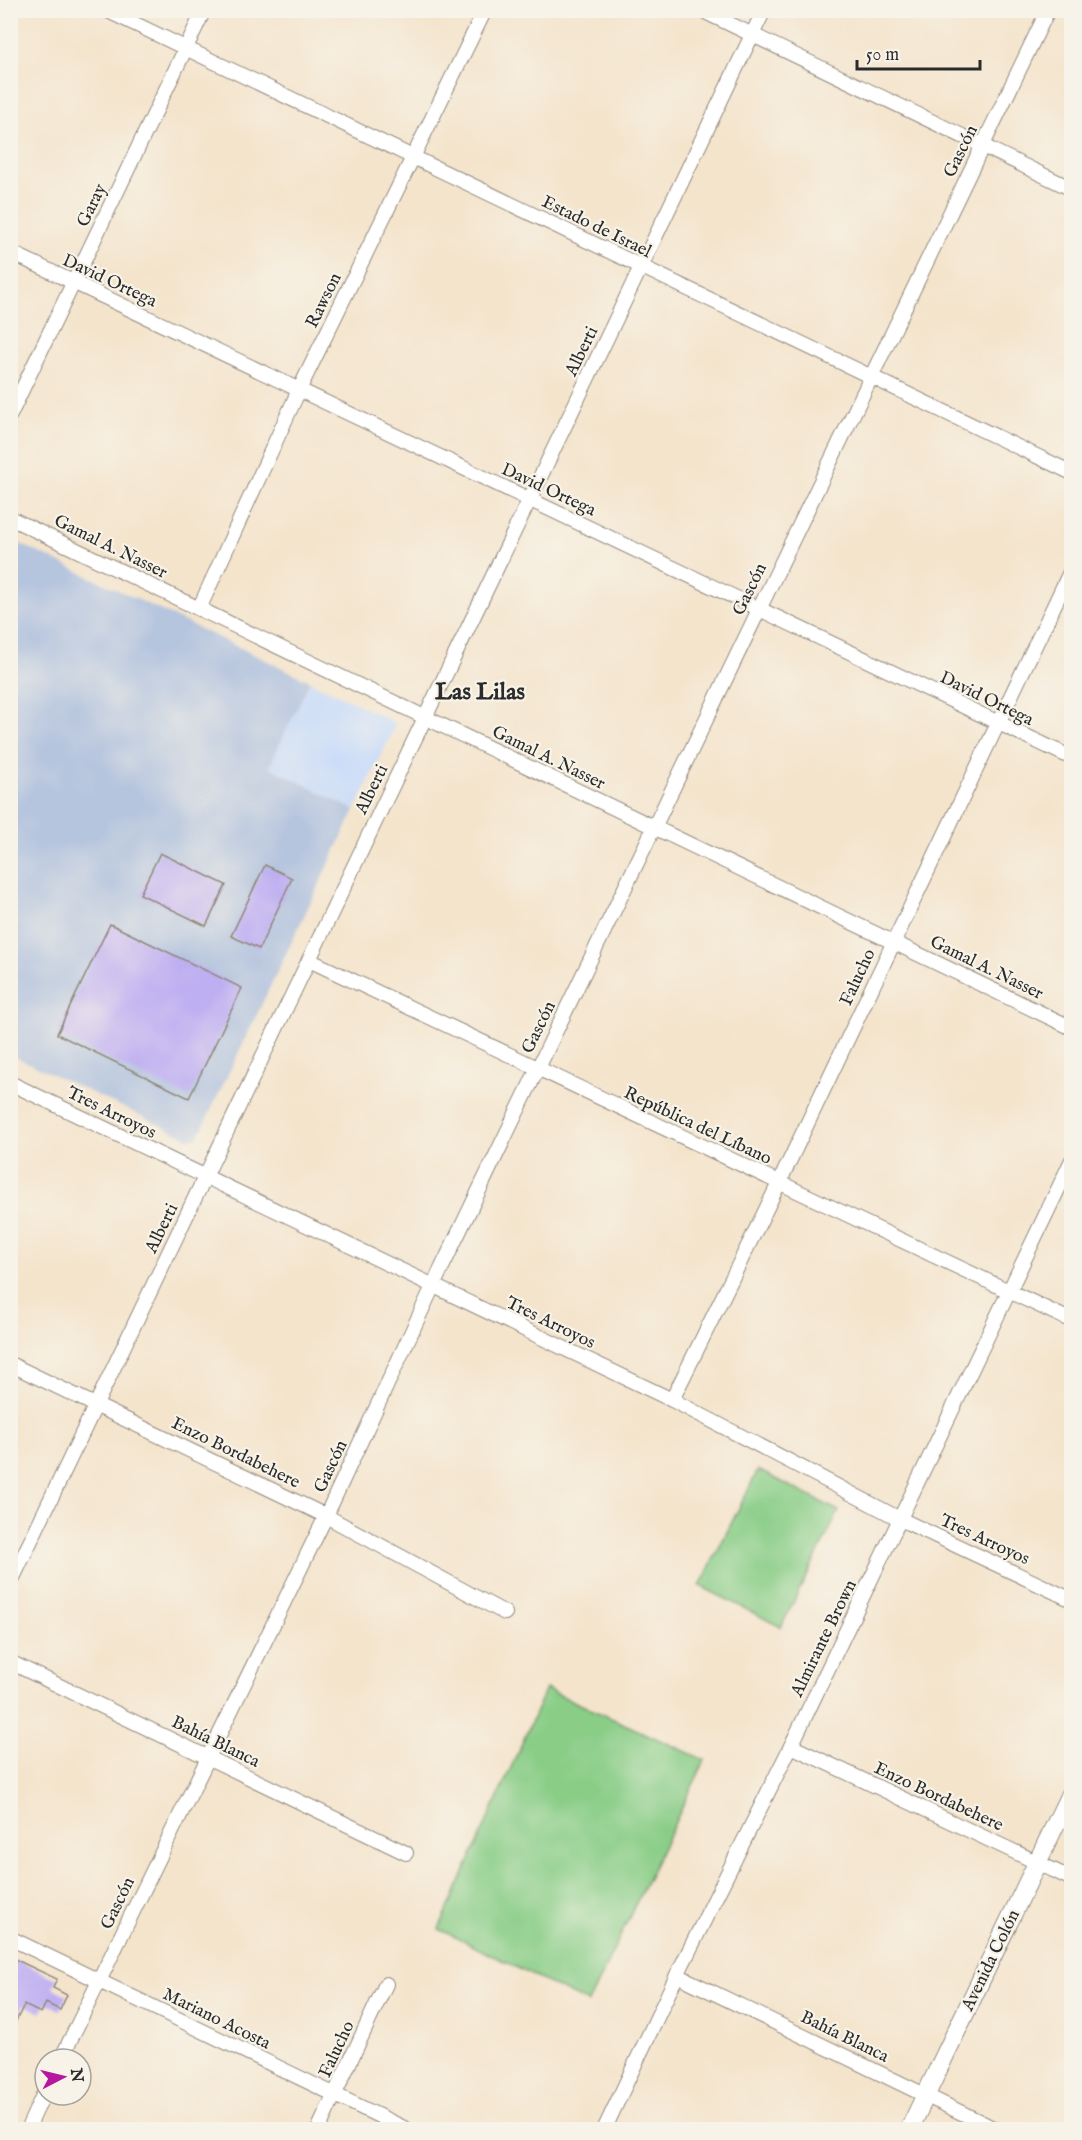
<svg xmlns="http://www.w3.org/2000/svg" width="1082" height="2140" font-family="'IM FELL English',serif">
<style>
.built{fill:#c9dcf9}
.industrial{fill:#b6c5de}
.green{fill:#89cd87;stroke:#5a7c59;stroke-width:1.5}
.building{fill:#beaef2}
.lines{fill:none;stroke-linecap:round;stroke-linejoin:round}
.street-casing{stroke:#90887c;stroke-width:16}
.secondary-casing{stroke:#90887c;stroke-width:20}
.street{stroke:#fff;stroke-width:14}
.secondary{stroke:#fff;stroke-width:18}
.labels{text-anchor:middle;stroke-width:4.5;stroke-linejoin:round;paint-order:stroke}
.street-label{font-size:18px;fill:#2b2b2b;stroke:#f7f3e8}
.district-label{font-size:24px;font-weight:bold;fill:#2b2b2b;stroke:#f7f3e8}
</style>
<rect width="100%" height="100%" fill="#f7f3e8"/>
<filter id="ink" filterUnits="userSpaceOnUse"><feTurbulence type="fractalNoise" baseFrequency=".0167" numOctaves="2"/><feDisplacementMap in="SourceGraphic" scale="12" xChannelSelector="R" yChannelSelector="G"/><feConvolveMatrix kernelMatrix="1 2 1 2 8 2 1 2 1" color-interpolation-filters="sRGB"/></filter>
<filter id="wash" filterUnits="userSpaceOnUse"><feTurbulence type="fractalNoise" baseFrequency=".008" numOctaves="4" result="noise"/><feDisplacementMap in="SourceGraphic" scale="24" xChannelSelector="R" yChannelSelector="G"/><feGaussianBlur stdDeviation="1.35" result="paint"/><feColorMatrix in="noise" values="0 0 0 0 0 0 0 0 0 0 0 0 0 0 0 0 0 1.4 0 .05"/><feComposite in="paint" operator="in"/></filter>
<g filter="url(#wash)">
<rect width="100%" height="100%" fill="#f4e4cc"/>
<path class="built" d="M310 681 394 722 395 727 355 810 269 767Z"/>
<path class="industrial" d="M10 539 310 681 269 767 355 810 198 1137 190 1139 11 1055Z"/>
<g class="green">
<path d="M758 1470 839 1511 781 1627 700 1586Z"/>
<path d="M546 1689 705 1760 588 2003 439 1929Z"/>
</g>
<g id="blocks">
<g class="building">
<path d="M160 853 226 885 206 926 140 894Z"/>
<path d="M265 865 292 878 259 949 231 936Z"/>
<path d="M110 924 242 988 189 1098 57 1034Z"/>
<path d="M10 1957 57 1979 53 1988 67 1995 60 2010 46 2003 41 2013 24 2005 10 2033Z"/>
</g>
</g>
</g>
<g filter="url(#ink)">
<use href="#blocks" fill-opacity="0" stroke="#90887c" stroke-width="1.5"/>
<g class="lines">
<defs>
<g id="street">
<path d="M106 10 1072 473"/>
<path d="M701 10 1072 189"/>
<path d="M10 252 1072 758"/>
<path d="M10 415 204 10"/>
<path d="M10 518 1072 1028"/>
<path d="M199 609 299 390 485 10"/>
<path d="M309 960 1072 1321"/>
<path d="M10 1083 672 1400 900 1519 1072 1600"/>
<path d="M10 1364 326 1516 505 1613"/>
<path d="M672 1400 779 1183 1072 568"/>
<path d="M10 1584 764 10"/>
<path d="M10 1662 406 1853"/>
<path d="M791 1746 1072 1879"/>
<path d="M10 1938 408 2130"/>
<path d="M677 1975 997 2130"/>
<path d="M61 2059 326 1516 433 1286 1048 10"/>
<path d="M27 2130 45 2091"/>
<path d="M318 2130 386 1984"/>
<path d="M604 2130 677 1975 791 1746 1072 1160"/>
</g>
<path id="secondary" d="M909 2130 1072 1790"/>
</defs>
<use href="#street" class="street-casing"/>
<use href="#secondary" class="secondary-casing"/>
<use href="#street" class="street"/>
<use href="#secondary" class="secondary"/>
</g>
</g>
<g class="labels">
<g class="street-label">
<text transform="translate(960 151) rotate(-64)" y="6">Gascón</text>
<text transform="translate(91 205) rotate(-64)" y="6">Garay</text>
<text transform="translate(597 226) rotate(26)" y="6">Estado de Israel</text>
<text transform="translate(110 280) rotate(25)" y="6">David Ortega</text>
<text transform="translate(323 300) rotate(-64)" y="6">Rawson</text>
<text transform="translate(581 351) rotate(-64)" y="6">Alberti</text>
<text transform="translate(549 489) rotate(25)" y="6">David Ortega</text>
<text transform="translate(111 546) rotate(26)" y="6">Gamal A. Nasser</text>
<text transform="translate(749 589) rotate(-64)" y="6">Gascón</text>
<text transform="translate(987 698) rotate(26)" y="6">David Ortega</text>
<text transform="translate(549 757) rotate(26)" y="6">Gamal A. Nasser</text>
<text transform="translate(371 789) rotate(-64)" y="6">Alberti</text>
<text transform="translate(987 967) rotate(26)" y="6">Gamal A. Nasser</text>
<text transform="translate(857 977) rotate(-65)" y="6">Falucho</text>
<text transform="translate(538 1027) rotate(-64)" y="6">Gascón</text>
<text transform="translate(112 1112) rotate(26)" y="6">Tres Arroyos</text>
<text transform="translate(698 1125) rotate(25)" y="6">República del Líbano</text>
<text transform="translate(161 1228) rotate(-64)" y="6">Alberti</text>
<text transform="translate(551 1322) rotate(26)" y="6">Tres Arroyos</text>
<text transform="translate(236 1452) rotate(26)" y="6">Enzo Bordabehere</text>
<text transform="translate(330 1466) rotate(-65)" y="6">Gascón</text>
<text transform="translate(985 1539) rotate(25)" y="6">Tres Arroyos</text>
<text transform="translate(823 1638) rotate(-64)" y="6">Almirante Brown</text>
<text transform="translate(216 1741) rotate(26)" y="6">Bahía Blanca</text>
<text transform="translate(939 1796) rotate(25)" y="6">Enzo Bordabehere</text>
<text transform="translate(117 1903) rotate(-64)" y="6">Gascón</text>
<text transform="translate(990 1960) rotate(-64)" y="6">Avenida Colón</text>
<text transform="translate(217 2018) rotate(26)" y="6">Mariano Acosta</text>
<text transform="translate(845 2036) rotate(26)" y="6">Bahía Blanca</text>
<text transform="translate(336 2049) rotate(-65)" y="6">Falucho</text>
</g>
<g class="district-label">
<text x="480" y="699">Las Lilas</text>
</g>
</g>
<rect width="1082" height="2140" fill="none" stroke="#f7f3e8" stroke-width="36"/>
<g transform="translate(63 2077) rotate(83)"><circle r="28" fill="#f7f3e8" stroke="#a5a39c" stroke-width="1.5"/>
<path d="M0-4.5L10 22L0 15L-10 22Z" fill="#b5179e"/>
<text y="-9" font-size="16" font-weight="bold" text-anchor="middle" fill="#2b2b2b">N</text>
</g>
<path d="M857 60v9h123v-9" fill="none" stroke="#2b2b2b" stroke-width="3"/>
<text x="866" y="60" font-size="18" fill="#2b2b2b" stroke="#f7f3e8" stroke-width="4.5" paint-order="stroke">50 m</text>
</svg>
